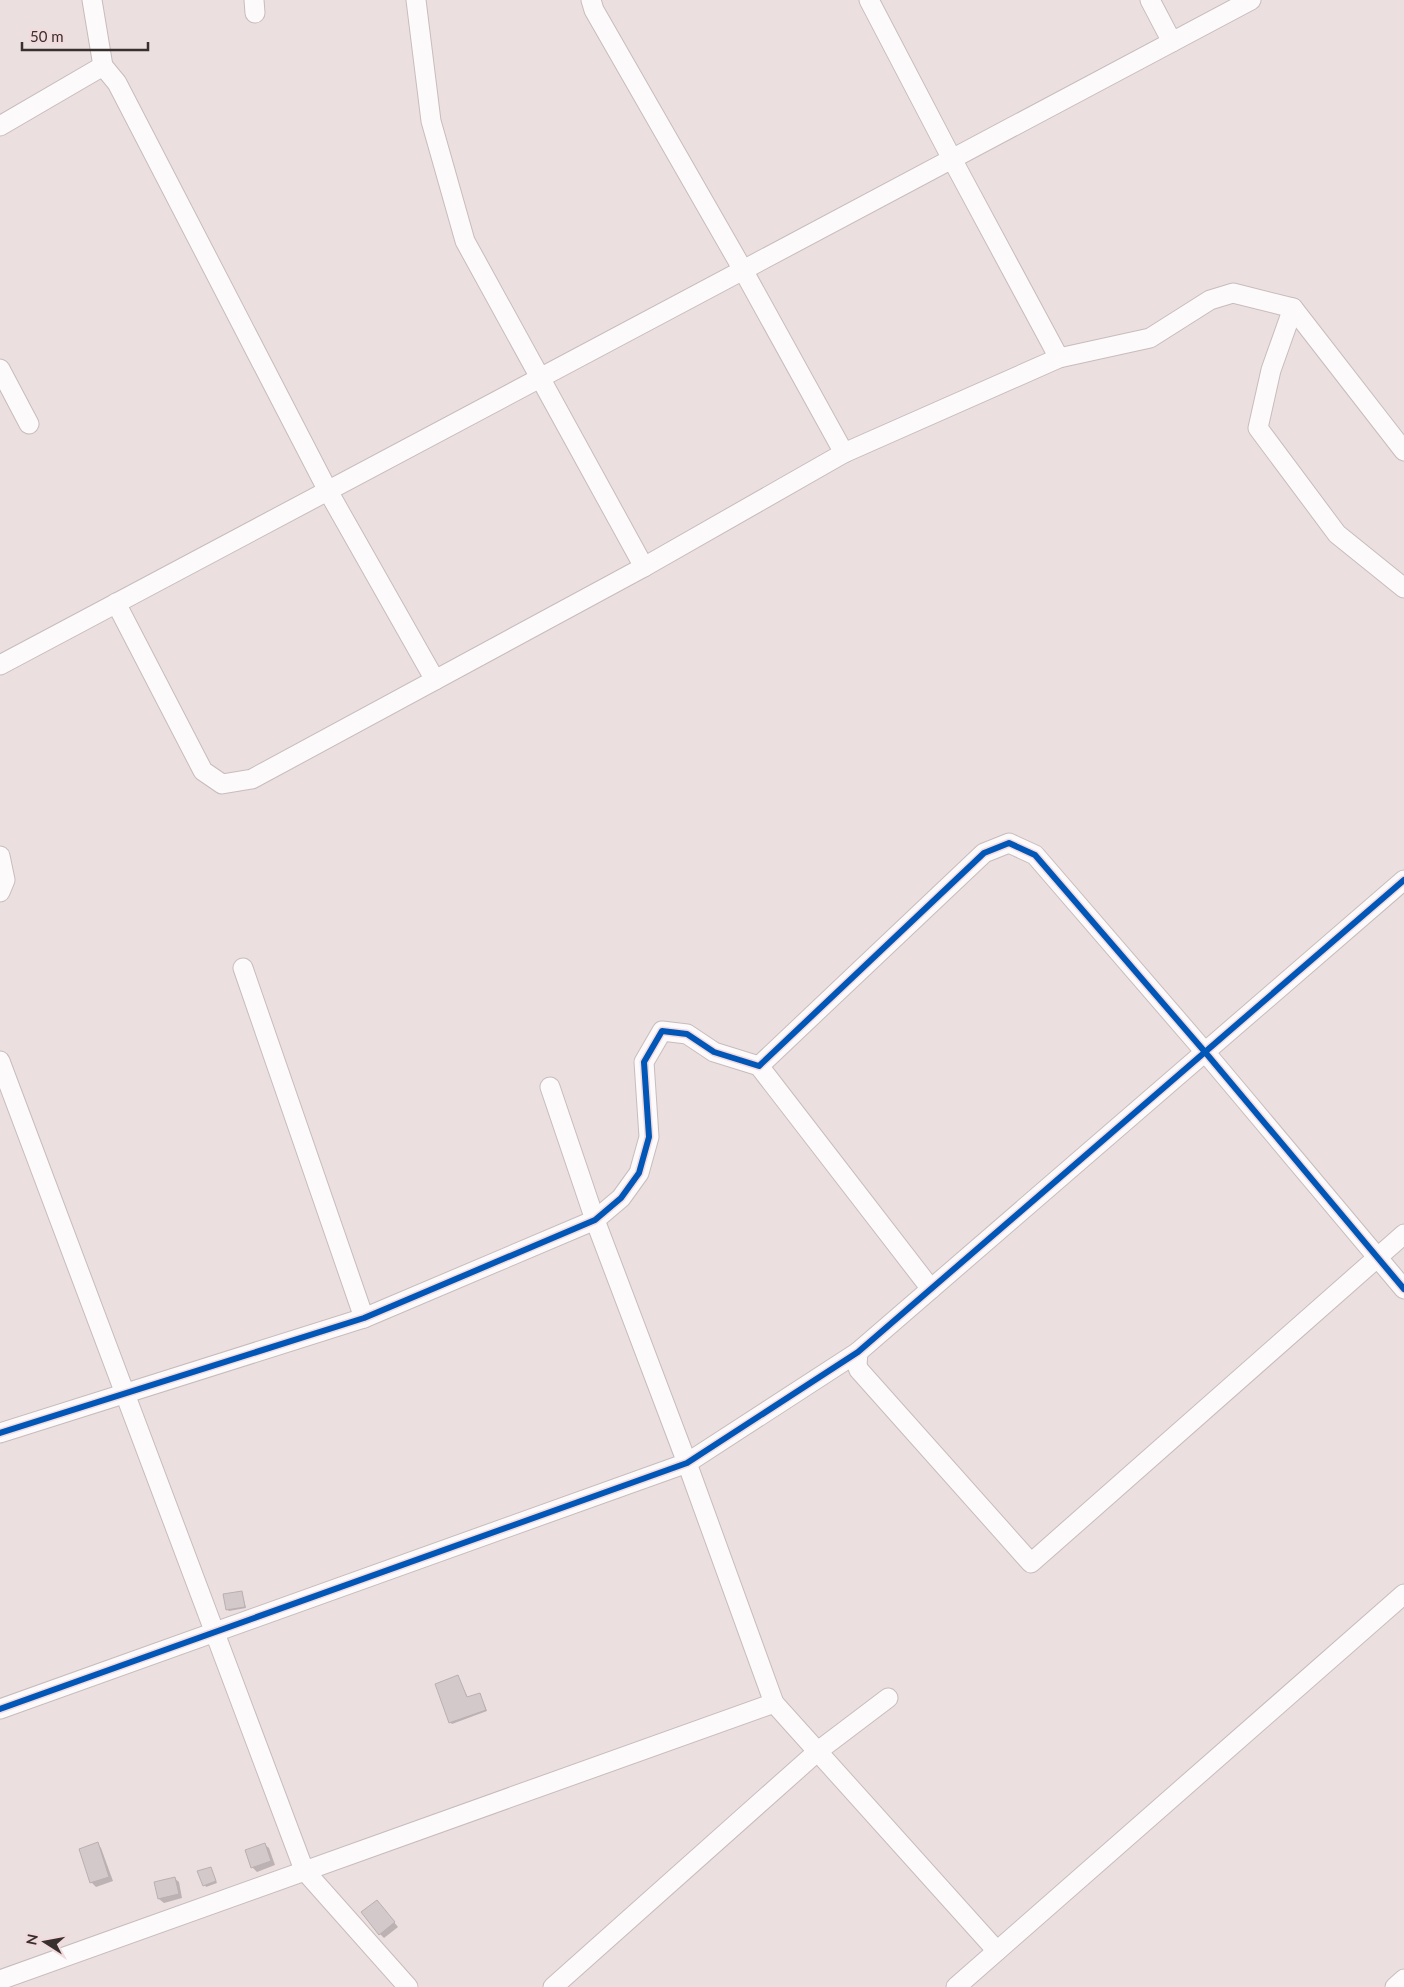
<svg xmlns="http://www.w3.org/2000/svg" width="1404" height="1987" font-family="Lato,sans-serif">
<style>
.shadow{fill:#0003}
.building{fill:#d4c9ca;stroke:#bbb0b1}
.lines{fill:none;stroke-linecap:round;stroke-linejoin:round}
.minor-casing{stroke:#c7bcbd;stroke-width:21}
.minor{stroke:#fcfafa;stroke-width:19}
.cycleway-casing{stroke:#f2d9db;stroke-width:9}
.cycleway{stroke:#0057b8;stroke-width:6}
</style>
<rect width="100%" height="100%" fill="#ecdfe0"/>
<g class="shadow">
<path d="M242 1592 246 1608 229 1611 227 1609Z"/>
<path d="M458 1677 468 1698 480 1694 487 1711 452 1724 450 1722Z"/>
<path d="M97 1843 101 1848 113 1881 96 1887 92 1883 80 1849Z"/>
<path d="M264 1844 269 1848 275 1865 257 1872 252 1867Z"/>
<path d="M212 1870 217 1883 206 1887 199 1872Z"/>
<path d="M174 1878 179 1882 182 1898 164 1903 159 1899 155 1883Z"/>
<path d="M381 1906 398 1927 384 1938 380 1934Z"/>
</g>
<g class="building">
<path d="M242 1591 245 1607 226 1610 223 1594Z"/>
<path d="M458 1675 467 1697 480 1693 486 1710 449 1723 435 1684Z"/>
<path d="M98 1842 109 1877 90 1883 79 1849Z"/>
<path d="M265 1843 271 1861 251 1868 245 1850Z"/>
<path d="M211 1867 216 1881 203 1886 197 1871Z"/>
<path d="M175 1877 179 1894 158 1899 154 1882Z"/>
<path d="M377 1900 395 1922 379 1935 361 1912Z"/>
</g>
<g class="lines">
<defs>
<g id="minor">
<path d="M92 0 103 66 117 83 328 491 435 680"/>
<path d="M254 0 255 13"/>
<path d="M416 0 431 121 465 241 644 567"/>
<path d="M591 0 594 10 743 270 844 453"/>
<path d="M869 0 952 159 1059 358"/>
<path d="M1150 0 1172 42"/>
<path d="M0 126 103 66"/>
<path d="M1293 308 1271 370 1258 428 1337 534 1404 588"/>
<path d="M0 369 29 424"/>
<path d="M116 603 203 771 222 784 252 779 644 567 844 453 1059 358 1150 338 1210 300 1233 293 1293 308 1404 451"/>
<path d="M0 665 1251 0"/>
<path d="M0 856 5 880 0 892"/>
<path d="M243 968 364 1318"/>
<path d="M0 1061 304 1870 408 1987"/>
<path d="M759 1066 931 1289"/>
<path d="M550 1087 595 1220 687 1463 774 1703 997 1951"/>
<path d="M858 1352 857 1365 859 1370 1031 1563 1404 1234"/>
<path d="M0 1433 364 1318 595 1220 621 1198 639 1173 649 1137 644 1062 662 1031 687 1034 714 1052 759 1066 984 853 1009 843 1035 855 1205 1052 1404 1289"/>
<path d="M0 1709 687 1463 858 1352 1404 880"/>
<path d="M0 1980 774 1703"/>
<path d="M553 1987 818 1751 888 1698"/>
<path d="M956 1987 1404 1594"/>
<path d="M1395 1987 1404 1979"/>
</g>
</defs>
<use href="#minor" class="minor-casing"/>
<use href="#minor" class="minor"/>
<defs>
<g id="cycleway">
<path d="M0 1433 364 1318 595 1220 621 1198 639 1173 649 1137 644 1062 662 1031 687 1034 714 1052 759 1066 984 853 1009 843 1035 855 1205 1052 1404 1289"/>
<path d="M0 1709 687 1463 858 1352 1404 880"/>
</g>
</defs>
<use href="#cycleway" class="cycleway-casing"/>
<use href="#cycleway" class="cycleway"/>
</g>
<g transform="translate(45 1942) rotate(281)" stroke="#f2d9db" stroke-width="4" paint-order="stroke">
<path d="M0-4L9 19L0 12L-9 19Z" fill="#382f2f"/>
<text y="-8" font-size="14" font-weight="bold" text-anchor="middle" fill="#382f2f">N</text>
</g>
<path d="M22 42v8h126v-8" fill="none" stroke="#382f2f" stroke-width="2.5"/>
<text x="30" y="42" font-size="15" fill="#382f2f" stroke="#f2d9db" stroke-width="4" paint-order="stroke">50 m</text>
</svg>
